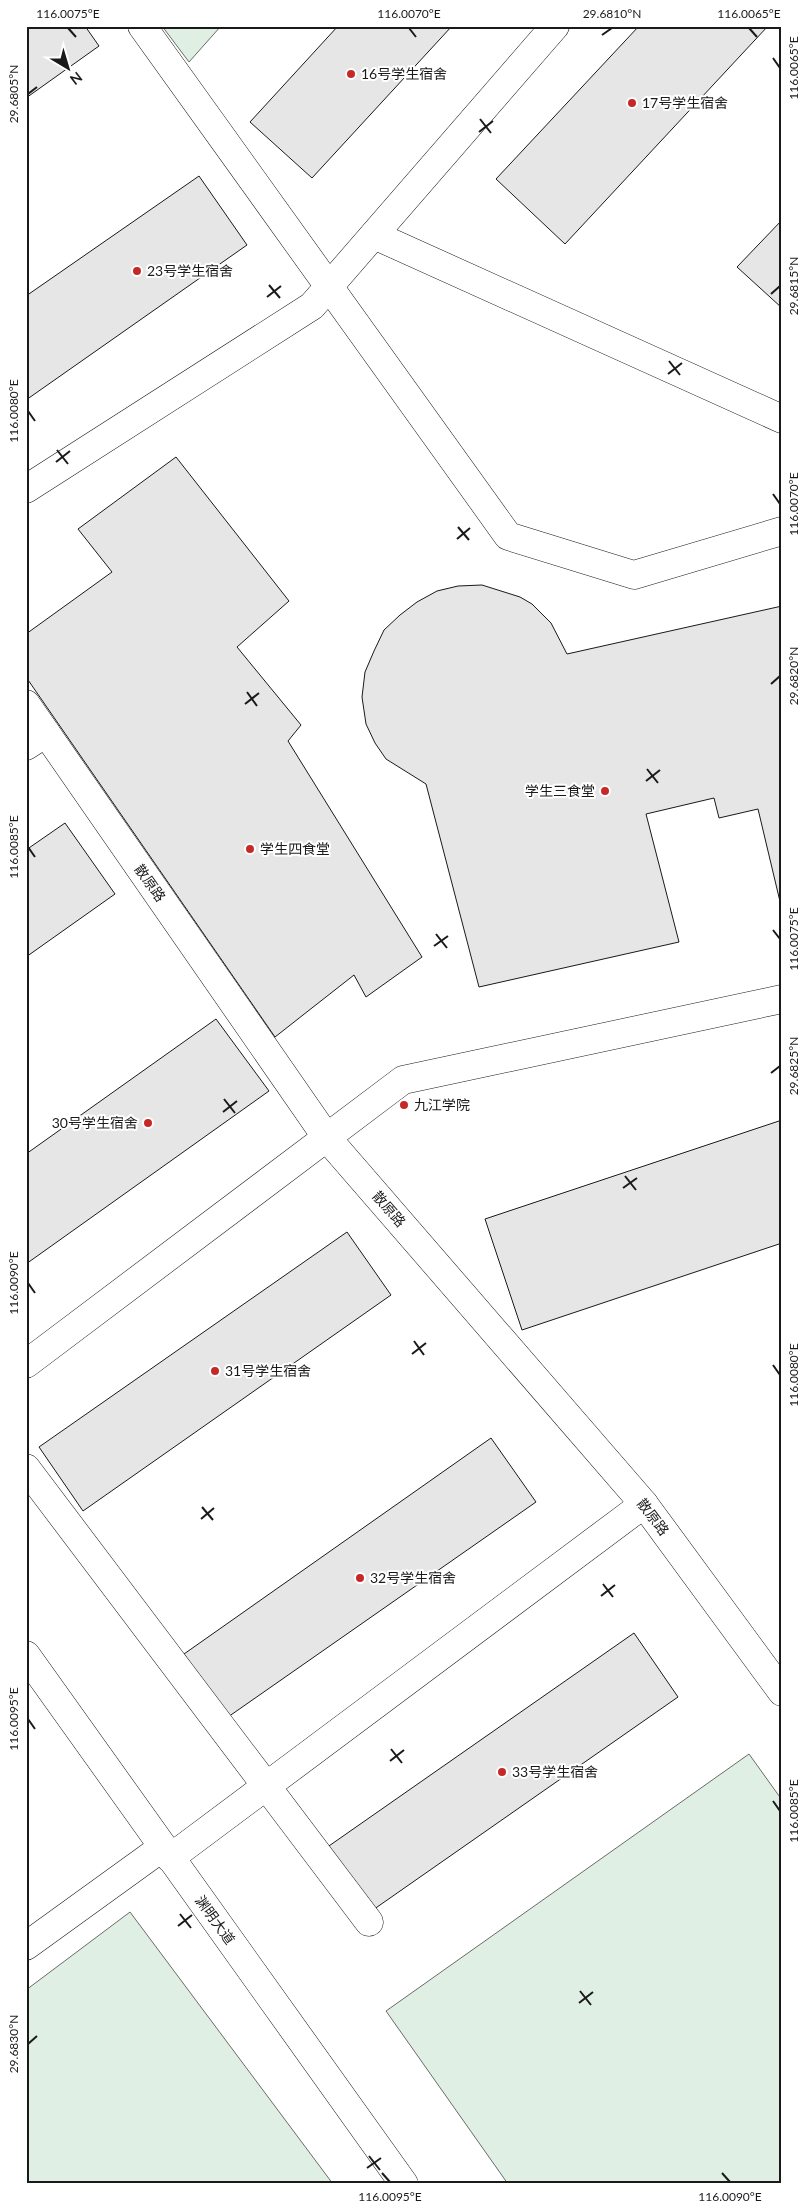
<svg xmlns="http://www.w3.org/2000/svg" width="808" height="2210" font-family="Lato,'Noto Sans SC',sans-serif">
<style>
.green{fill:#e0efe3;stroke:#6a6a6a}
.building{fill:#e6e6e6;stroke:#1a1a1a}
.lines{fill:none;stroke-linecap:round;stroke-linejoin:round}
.minor-casing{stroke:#1a1a1a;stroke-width:29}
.minor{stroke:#fff;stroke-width:28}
.ticks{fill:none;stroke:#1a1a1a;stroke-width:2}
.poi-dot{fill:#c62828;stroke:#fff;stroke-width:2}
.labels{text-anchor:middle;stroke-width:4;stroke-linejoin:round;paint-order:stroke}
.poi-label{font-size:14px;fill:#1a1a1a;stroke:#fff;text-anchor:start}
.street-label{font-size:14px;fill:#1a1a1a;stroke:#fff}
.neatline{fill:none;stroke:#1a1a1a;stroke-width:2}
.ticks-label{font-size:12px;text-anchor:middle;fill:#1a1a1a}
</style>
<rect width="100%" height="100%" fill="#fff"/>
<g class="green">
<path d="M162 26H221L189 62Z"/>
<path d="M749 1754 782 1800V2184H508L386 2011Z"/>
<path d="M130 1912 333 2184H26V1990Z"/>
</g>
<g class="building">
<path d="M26 26H85L99 46 26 98Z"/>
<path d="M338 26H452L312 178 250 122Z"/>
<path d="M639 26H768L565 244 496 179Z"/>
<path d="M199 176 247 245 26 400V296Z"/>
<path d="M782 220V308L737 267Z"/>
<path d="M176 457 289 601 237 647 301 725 288 741 422 957 366 997 354 975 275 1037 26 677V634L112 572 78 529Z"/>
<path d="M482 585 520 597 532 604 551 623 567 654 782 606V910L758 809 719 818 714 798 646 814 679 942 479 987 426 784 386 759 375 743 366 724 362 697 365 672 374 651 384 630 400 615 417 602 437 591 458 586Z"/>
<path d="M65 823 115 894 26 957V850Z"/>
<path d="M216 1019 269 1091 26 1264V1154Z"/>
<path d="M782 1120V1243L522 1330 485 1219Z"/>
<path d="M347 1232 391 1295 83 1511 39 1447Z"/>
<path d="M491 1438 536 1502 228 1717 184 1654Z"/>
<path d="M634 1633 678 1697 370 1912 326 1848Z"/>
</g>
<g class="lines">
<defs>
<g id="minor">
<path d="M142 26 508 536 634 575 782 531"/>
<path d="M374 235 782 419"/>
<path d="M26 489 312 306 555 26"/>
<path d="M26 704 327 1138 644 1504 782 1692"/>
<path d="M26 746 46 733"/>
<path d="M26 1364 403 1080 782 999"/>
<path d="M26 1468 369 1922"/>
<path d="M26 1655 404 2184"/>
<path d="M170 1858 644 1504"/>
<path d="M26 1946 163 1847"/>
</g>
</defs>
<use href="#minor" class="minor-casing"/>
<use href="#minor" class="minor"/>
</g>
<path class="ticks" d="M68 28 76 37M409 28 416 37M749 28 757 37M602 35 612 28M773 58 780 68M28 94 37 87M480 119 491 133M479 132 493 121M269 285 280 298M771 294 780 286M267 297 281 286M669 361 680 375M668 374 682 363M28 411 35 421M57 450 68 464M56 462 70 451M773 494 780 504M458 527 469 540M457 539 470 528M771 684 780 676M247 692 257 706M245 704 259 693M647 769 658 783M646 781 660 770M28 847 35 857M773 930 780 939M436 934 447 948M434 946 448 936M771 1073 780 1066M224 1099 235 1113M223 1112 237 1101M625 1176 636 1190M623 1188 637 1178M28 1283 35 1293M414 1341 424 1355M412 1354 426 1343M773 1365 780 1375M202 1507 213 1520M201 1519 214 1508M603 1584 613 1597M601 1596 615 1585M28 1719 35 1729M391 1749 402 1763M390 1761 404 1750M773 1801 780 1811M180 1914 191 1928M178 1926 192 1915M580 1991 591 2005M579 2003 593 1992M28 2044 37 2036M369 2156 380 2170M367 2168 381 2158M382 2173 390 2182M722 2173 730 2182"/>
<g class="poi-dot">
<circle cx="351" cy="74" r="5"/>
<circle cx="632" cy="103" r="5"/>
<circle cx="137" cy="271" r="5"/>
<circle cx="605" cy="791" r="5"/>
<circle cx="250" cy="849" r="5"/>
<circle cx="404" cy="1105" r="5"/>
<circle cx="148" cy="1123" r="5"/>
<circle cx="215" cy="1371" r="5"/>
<circle cx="360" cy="1578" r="5"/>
<circle cx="502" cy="1772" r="5"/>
</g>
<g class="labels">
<g class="poi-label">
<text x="361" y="79">16号学生宿舍</text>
<text x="642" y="108">17号学生宿舍</text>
<text x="147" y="276">23号学生宿舍</text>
<text x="595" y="796" text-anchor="end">学生三食堂</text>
<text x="260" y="854">学生四食堂</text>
<text x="414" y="1110">九江学院</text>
<text x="138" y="1128" text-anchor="end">30号学生宿舍</text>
<text x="225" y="1376">31号学生宿舍</text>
<text x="370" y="1583">32号学生宿舍</text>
<text x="512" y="1777">33号学生宿舍</text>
</g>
<g class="street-label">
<text transform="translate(150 883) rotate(55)" y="5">散原路</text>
<text transform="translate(389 1209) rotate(49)" y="5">散原路</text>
<text transform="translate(653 1517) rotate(53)" y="5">散原路</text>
<text transform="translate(215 1920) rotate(54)" y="5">渊明大道</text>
</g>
</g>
<rect width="808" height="2210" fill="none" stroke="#ffffff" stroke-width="55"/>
<g transform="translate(68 68) rotate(142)" stroke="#ffffff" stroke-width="4" paint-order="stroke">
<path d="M0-4L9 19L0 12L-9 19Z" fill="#1a1a1a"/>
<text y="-8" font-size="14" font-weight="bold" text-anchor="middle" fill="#1a1a1a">N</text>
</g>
<rect x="28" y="28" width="752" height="2154" class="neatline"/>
<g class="ticks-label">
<text x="68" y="18">116.0075°E</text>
<text x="409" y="18">116.0070°E</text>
<text x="612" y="18">29.6810°N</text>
<text x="749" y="18">116.0065°E</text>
<text transform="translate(794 68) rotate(-90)" y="4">116.0065°E</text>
<text transform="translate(14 94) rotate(-90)" y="4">29.6805°N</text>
<text transform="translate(794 286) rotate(-90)" y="4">29.6815°N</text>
<text transform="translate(14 411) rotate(-90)" y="4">116.0080°E</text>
<text transform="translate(794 504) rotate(-90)" y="4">116.0070°E</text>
<text transform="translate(794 676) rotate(-90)" y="4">29.6820°N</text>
<text transform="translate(14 847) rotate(-90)" y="4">116.0085°E</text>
<text transform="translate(794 939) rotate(-90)" y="4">116.0075°E</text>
<text transform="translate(794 1066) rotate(-90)" y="4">29.6825°N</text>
<text transform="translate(14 1283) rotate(-90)" y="4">116.0090°E</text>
<text transform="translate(794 1375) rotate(-90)" y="4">116.0080°E</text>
<text transform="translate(14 1719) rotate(-90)" y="4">116.0095°E</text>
<text transform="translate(794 1811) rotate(-90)" y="4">116.0085°E</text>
<text transform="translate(14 2044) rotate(-90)" y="4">29.6830°N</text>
<text x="390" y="2201">116.0095°E</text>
<text x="730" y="2201">116.0090°E</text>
</g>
</svg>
